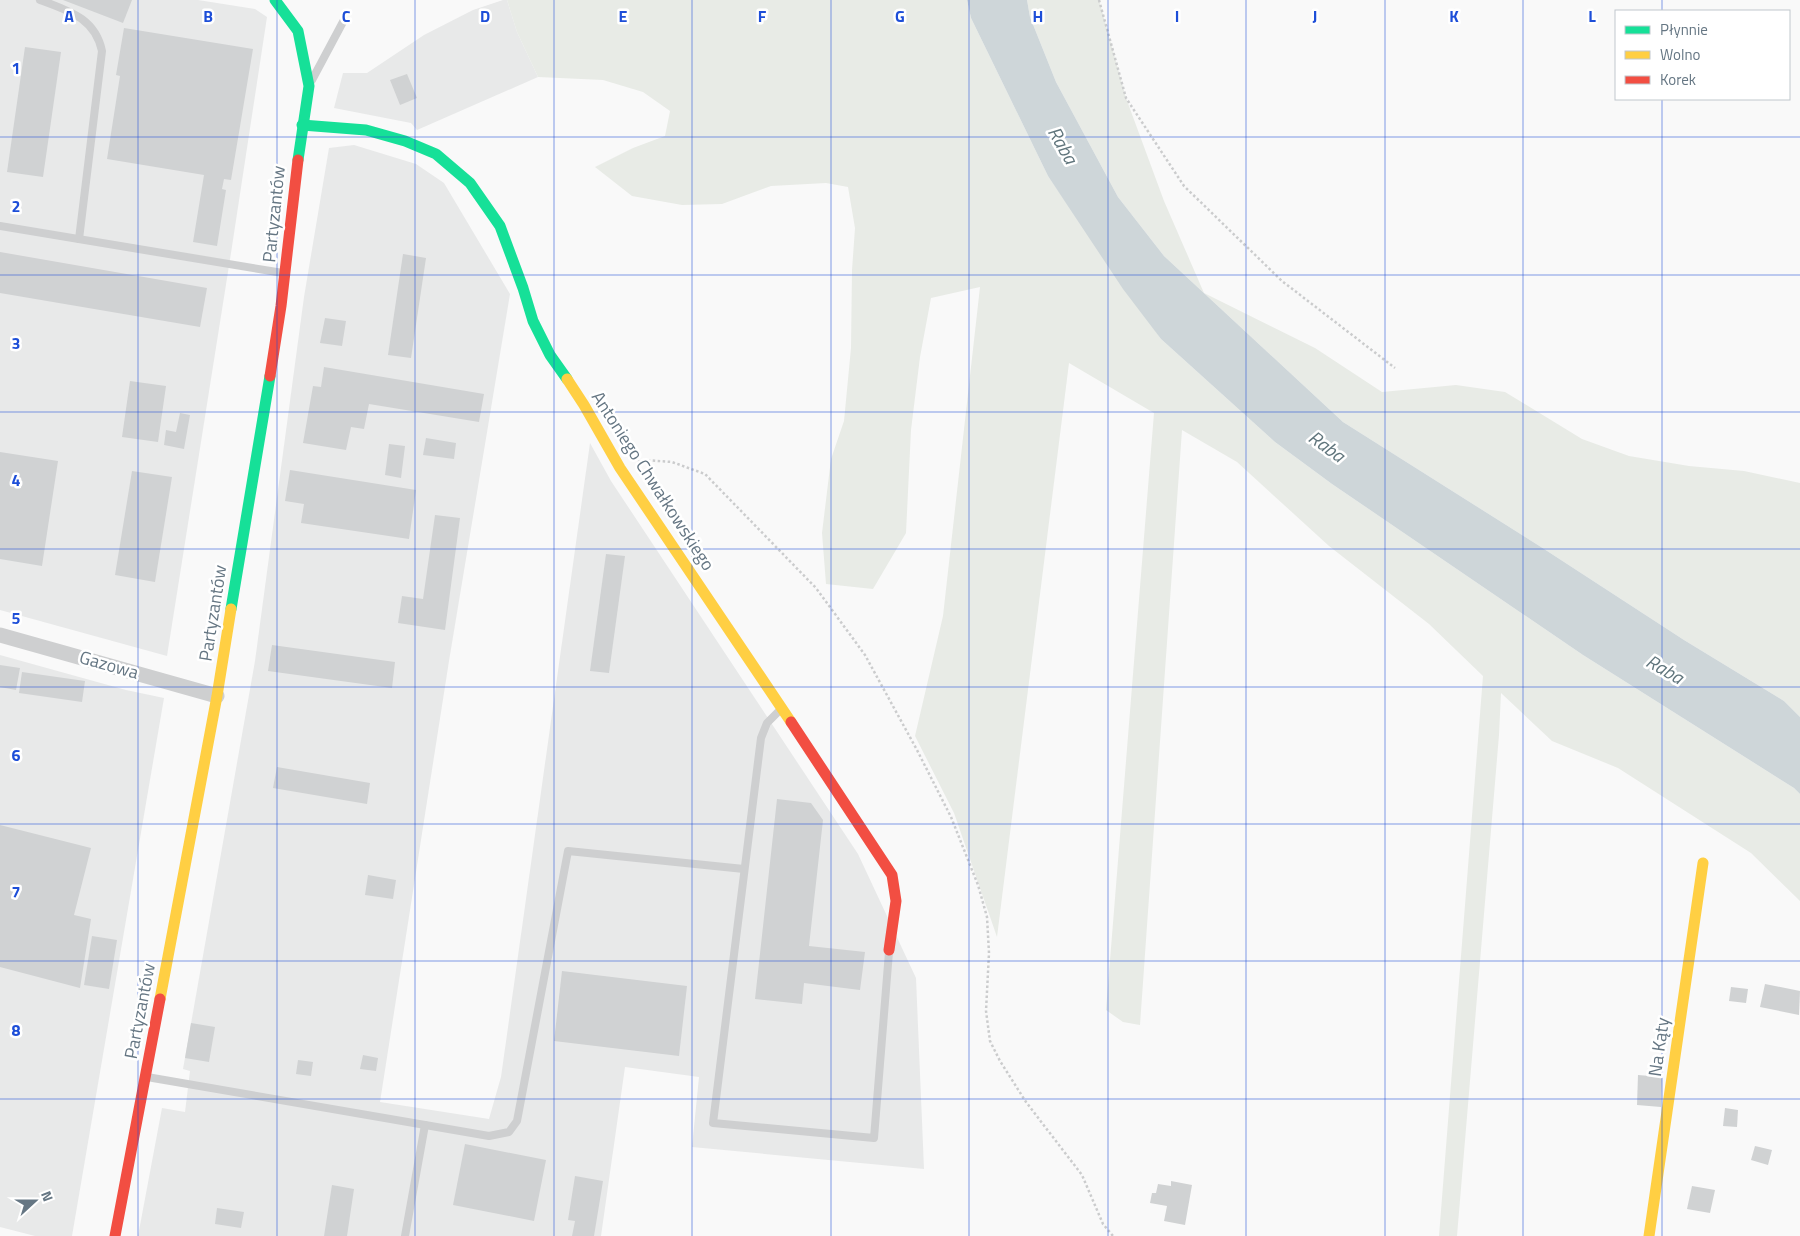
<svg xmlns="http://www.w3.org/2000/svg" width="1800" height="1236" font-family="'Titillium Web',sans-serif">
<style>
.built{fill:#e8e9e9}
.green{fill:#e8ebe6}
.water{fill:#ced6d9}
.building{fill:#d0d2d3}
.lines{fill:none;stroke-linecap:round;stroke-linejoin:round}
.path{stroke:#cbcccd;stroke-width:2.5;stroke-dasharray:2.5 2.5;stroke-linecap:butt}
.lane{stroke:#cecfd0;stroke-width:8}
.street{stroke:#cecfd0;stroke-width:15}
.fast{stroke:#16e098;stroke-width:11}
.slow{stroke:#ffcf43;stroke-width:11}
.jam{stroke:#f24e42;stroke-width:11}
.grid{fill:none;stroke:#1d4ed8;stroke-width:1;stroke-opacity:0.55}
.labels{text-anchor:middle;stroke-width:5;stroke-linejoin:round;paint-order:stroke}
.street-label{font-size:18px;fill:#657683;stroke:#fff}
.water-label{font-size:19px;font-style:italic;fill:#60757c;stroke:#fff}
.grid-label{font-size:16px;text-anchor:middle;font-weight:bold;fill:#1d4ed8;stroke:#fff;stroke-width:5;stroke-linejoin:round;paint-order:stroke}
</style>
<rect width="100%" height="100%" fill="#f9f9f9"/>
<g class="built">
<path d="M0 0H198L255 9 267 17 231 253 167 656 0 610Z"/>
<path d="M503 0H507L517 32 538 77 417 130 411 123 334 108 343 73H367L424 35 473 10Z"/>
<path d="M354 145 416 164 444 183 510 294 449 661 380 1102 489 1119 501 1077 590 443 611 481 858 854 916 978 924 1169 692 1147 699 1077 625 1067 601 1236H138L162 1108 185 1112 190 1071 183 1069 255 661 304 297 329 148Z"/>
<path d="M0 655 126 690 164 698 72 1236H35L0 1227Z"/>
</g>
<g class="green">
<path d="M507 0H967L971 18 1048 176 1161 339 1275 442 1332 484 1583 655 1794 788 1800 794V901L1751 853 1618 768 1552 741 1501 693 1499 735 1457 1236H1439L1483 676 1429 624 1329 546 1237 462 1182 430 1140 1025 1123 1022 1106 1010 1154 413 1069 363 997 937 954 813 915 736 943 616 980 287 931 298 920 357 911 430 906 533 873 589 826 584 822 533 831 459 844 421 851 348 852 270 855 228 848 187 826 183 771 186 722 204 682 205 632 196 595 167 633 148 665 136 670 111 643 92 603 80 538 77 517 32Z"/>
<path d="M1027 0H1099L1126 98 1164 201 1204 293 1315 348 1382 392 1456 385 1505 392 1582 439 1629 456 1689 466 1744 471 1800 483V717L1784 701 1684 640 1541 547 1343 422 1164 256 1118 197 1056 82 1030 17Z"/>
</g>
<path class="water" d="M967 0H1027L1030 17 1056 82 1118 197 1164 256 1343 422 1541 547 1684 640 1784 701 1800 717V794L1794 788 1583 655 1332 484 1275 442 1161 339 1123 289 1048 176 971 18Z"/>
<g class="building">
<path d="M63 0H132L123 23Z"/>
<path d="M124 28 253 49 231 180 224 179 222 189 226 190 217 246 193 242 204 175 107 159 120 76 116 75Z"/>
<path d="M25 47 61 52 43 177 7 172Z"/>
<path d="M407 74 417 98 400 105 390 80Z"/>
<path d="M0 252 207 288 200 327 0 293Z"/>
<path d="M403 254 426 258 411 358 388 355Z"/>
<path d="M325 318 346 321 342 346 320 343Z"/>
<path d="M324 367 484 394 479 422 369 404 364 429 351 427 346 450 303 443 313 386 321 387Z"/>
<path d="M130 381 166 386 158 442 122 437Z"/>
<path d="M180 413 190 415 184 449 164 445 166 430 176 432Z"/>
<path d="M426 438 456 443 454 459 423 455Z"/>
<path d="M389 444 405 446 401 478 385 475Z"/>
<path d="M0 452 58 461 42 566 0 559Z"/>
<path d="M290 470 416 490 409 539 301 523 304 504 285 501Z"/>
<path d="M132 471 172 477 155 582 115 575Z"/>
<path d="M435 515 460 518 445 630 398 623 402 596 423 599Z"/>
<path d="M606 554 625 556 609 673 590 671Z"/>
<path d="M272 645 395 662 392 688 268 671Z"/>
<path d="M0 665 20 668 16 690 0 687Z"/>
<path d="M22 672 85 681 82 702 19 693Z"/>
<path d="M277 767 370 783 367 804 273 788Z"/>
<path d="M777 799 811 803 823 820 809 946 865 952 860 990 804 983 802 1004 755 999Z"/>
<path d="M0 825 91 848 74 915 91 919 80 988 0 967Z"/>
<path d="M368 875 396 880 393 899 365 895Z"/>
<path d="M92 936 117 940 109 989 84 985Z"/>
<path d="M562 971 687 986 679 1056 554 1041Z"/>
<path d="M1765 984 1800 991 1799 1015 1760 1007Z"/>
<path d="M1731 987 1748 989 1746 1003 1729 1001Z"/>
<path d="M191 1023 215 1027 209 1062 185 1058Z"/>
<path d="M363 1055 378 1058 376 1071 360 1069Z"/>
<path d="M298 1060 313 1062 311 1076 296 1074Z"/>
<path d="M1638 1075 1662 1077 1661 1107 1637 1105Z"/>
<path d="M1725 1108 1738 1110 1737 1127 1723 1126Z"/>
<path d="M465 1144 546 1160 534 1221 453 1205Z"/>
<path d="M1755 1146 1772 1150 1768 1165 1751 1160Z"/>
<path d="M575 1176 603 1181 594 1236H572L575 1221 568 1220Z"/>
<path d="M1171 1181 1192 1185 1185 1225 1164 1221 1167 1206 1150 1203 1152 1193H1156L1158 1184 1171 1186Z"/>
<path d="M332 1185 354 1189 347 1236H324Z"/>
<path d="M1692 1186 1715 1190 1710 1213 1687 1209Z"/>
<path d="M217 1208 244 1212 241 1228 215 1224Z"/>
</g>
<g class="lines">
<g class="path">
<path d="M1099 0 1126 98 1184 186 1282 281 1395 368"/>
<path d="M638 462 645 460 672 462 705 474 816 588 865 655 917 750 951 817 978 885 987 917 989 953 986 1011 990 1041 1000 1061 1026 1102 1082 1175 1103 1224 1113 1236"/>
</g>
<g class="lane">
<path d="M40 0C69 11 95 18 102 51L79 239"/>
<path d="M312 80 344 20"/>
<path d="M0 226 283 273"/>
<path d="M781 709 767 723 761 738 713 1123 874 1138 889 952"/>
<path d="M147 1077 489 1136 509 1132 517 1121 568 851 744 869"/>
<path d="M405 1236 425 1125"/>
</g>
<path class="street" d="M0 635 217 696"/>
<g class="fast">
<path d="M275 0 298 31 309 86 298 160"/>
<path d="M302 125 366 130 405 141 436 154 470 183 500 226 523 288 533 321 550 355 567 379"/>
<path d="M231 609 270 376"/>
</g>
<g class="slow">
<path d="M567 379 584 405 620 468 791 722"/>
<path d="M160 999 217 696 231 609"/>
<path d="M1649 1236 1703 863"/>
</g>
<g class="jam">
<path d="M270 376 281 306 298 160"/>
<path d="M791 722 892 875 896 901 889 950"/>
<path d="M115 1236 160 999"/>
</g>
</g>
<path class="grid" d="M138 0V1236M277 0V1236M415 0V1236M554 0V1236M692 0V1236M831 0V1236M969 0V1236M1108 0V1236M1246 0V1236M1385 0V1236M1523 0V1236M1662 0V11M1662 99V1236M0 137H1800M0 275H1800M0 412H1800M0 549H1800M0 687H1800M0 824H1800M0 961H1800M0 1099H1800"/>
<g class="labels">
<g class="street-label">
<text transform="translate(274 214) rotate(-84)" y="6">Partyzantów</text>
<text transform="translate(653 481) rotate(57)" y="6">Antoniego Chwałkowskiego</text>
<text transform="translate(213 613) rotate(-81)" y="6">Partyzantów</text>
<text transform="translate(109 665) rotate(16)" y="6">Gazowa</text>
<text transform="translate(140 1011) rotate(-79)" y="6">Partyzantów</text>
<text transform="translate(1659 1047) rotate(-82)" y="6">Na Kąty</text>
</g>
<g class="water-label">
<text transform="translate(1063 145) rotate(60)" y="7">Raba</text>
<text transform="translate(1327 446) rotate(36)" y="7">Raba</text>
<text transform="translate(1665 669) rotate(30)" y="7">Raba</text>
</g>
</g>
<g class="grid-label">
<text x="69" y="22">A</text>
<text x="208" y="22">B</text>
<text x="346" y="22">C</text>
<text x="485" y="22">D</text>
<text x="623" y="22">E</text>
<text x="762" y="22">F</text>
<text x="900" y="22">G</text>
<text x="1038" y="22">H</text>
<text x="1177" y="22">I</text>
<text x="1315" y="22">J</text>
<text x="1454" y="22">K</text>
<text x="1592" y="22">L</text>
<text x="16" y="74">1</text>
<text x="16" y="212">2</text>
<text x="16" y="349">3</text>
<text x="16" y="486">4</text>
<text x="16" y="624">5</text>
<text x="16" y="761">6</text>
<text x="16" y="898">7</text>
<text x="16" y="1036">8</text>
</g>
<rect x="1615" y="10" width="175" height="90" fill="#ffffff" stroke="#c1c8cd"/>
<rect x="1625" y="26" width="25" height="8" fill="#16e098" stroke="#c1c8cd"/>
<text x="1660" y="35" font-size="15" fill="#657683">Płynnie</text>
<rect x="1625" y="51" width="25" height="8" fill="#ffcf43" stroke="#c1c8cd"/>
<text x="1660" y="60" font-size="15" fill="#657683">Wolno</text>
<rect x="1625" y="76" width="25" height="8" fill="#f24e42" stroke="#c1c8cd"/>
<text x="1660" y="85" font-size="15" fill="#657683">Korek</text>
<g transform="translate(35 1201) rotate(69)" stroke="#ffffff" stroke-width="4" paint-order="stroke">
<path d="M0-4L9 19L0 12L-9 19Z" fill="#657683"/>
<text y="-8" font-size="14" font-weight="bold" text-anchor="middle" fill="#657683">N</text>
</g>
</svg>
